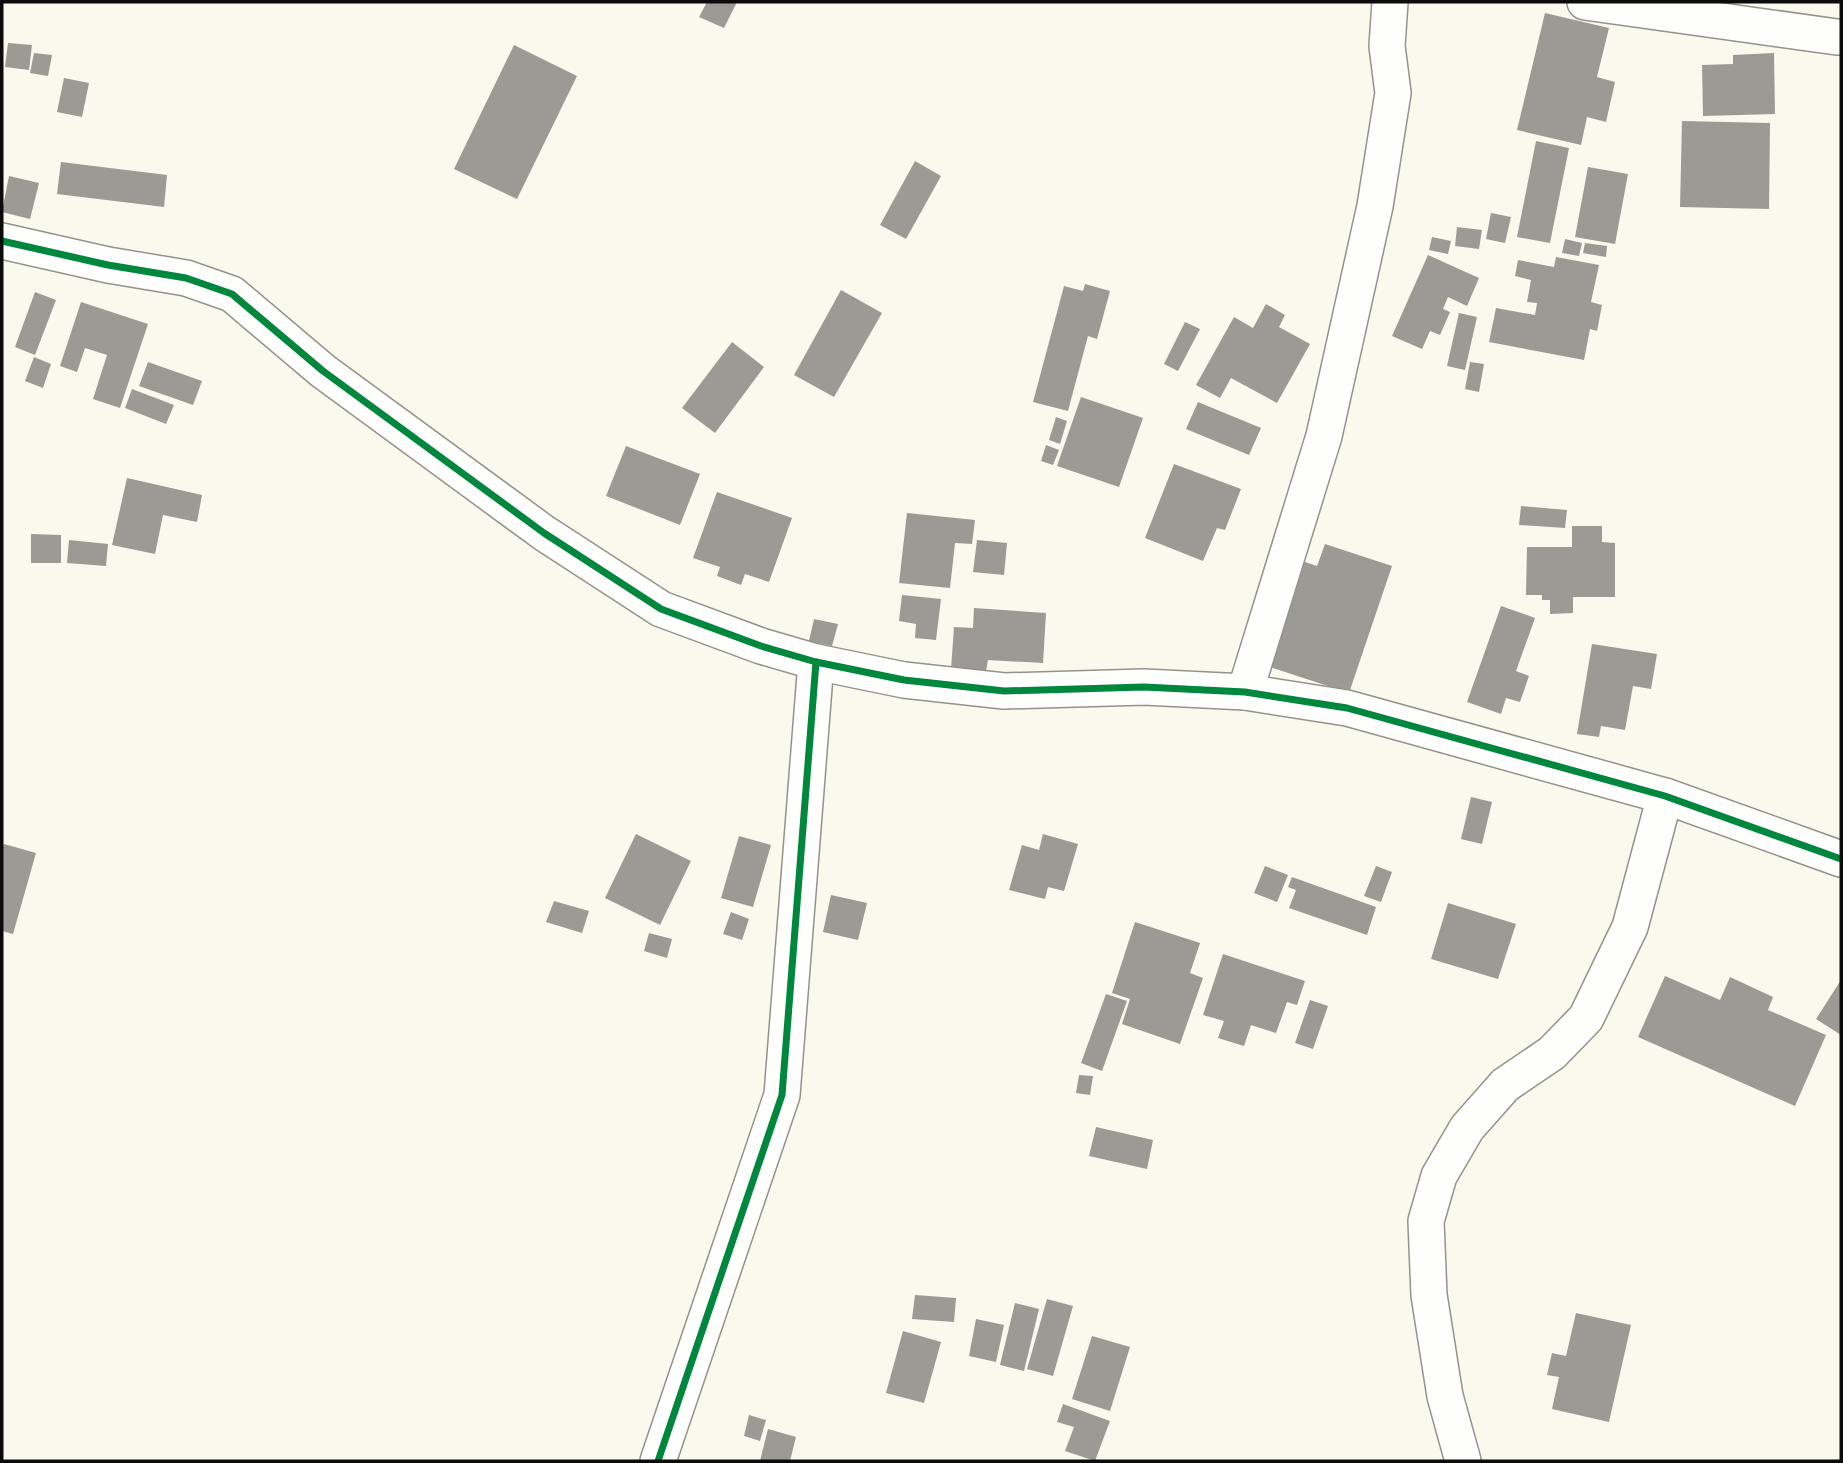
<svg xmlns="http://www.w3.org/2000/svg" width="1843" height="1463" font-family="'PT Serif',serif">
<style>
.building{fill:#9c9a94}
.lines{fill:none;stroke-linecap:round;stroke-linejoin:round}
.minor-casing{stroke:#93928d;stroke-width:38}
.minor{stroke:#fefefc;stroke-width:35}
.cycleway-casing{stroke:#fff;stroke-width:11}
.cycleway{stroke:#00873e;stroke-width:7}
</style>
<rect width="100%" height="100%" fill="#faf9ed"/>
<g class="building">
<path d="M707 2H737L724 28 699 17Z"/>
<path d="M1545 13 1609 28 1597 77 1615 82 1606 122 1587 117 1581 145 1517 130Z"/>
<path d="M8 43 32 45 29 70 5 67Z"/>
<path d="M514 45 577 76 517 199 454 169Z"/>
<path d="M34 53 52 55 48 76 30 73Z"/>
<path d="M1774 53 1775 114 1703 116 1702 65 1733 64V55Z"/>
<path d="M64 78 89 83 82 117 57 112Z"/>
<path d="M1682 121 1770 123 1769 209 1680 207Z"/>
<path d="M1536 141 1569 148 1550 243 1517 237Z"/>
<path d="M915 161 941 176 906 239 880 225Z"/>
<path d="M61 162 167 175 164 207 57 194Z"/>
<path d="M1588 167 1628 174 1615 244 1575 237Z"/>
<path d="M9 176 39 183 30 219 2 212Z"/>
<path d="M1491 213 1511 217 1505 243 1486 239Z"/>
<path d="M1457 227 1482 230 1479 249 1455 246Z"/>
<path d="M1432 237 1451 241 1448 254 1429 250Z"/>
<path d="M1565 239 1582 243 1579 256 1562 253Z"/>
<path d="M1585 243 1607 246 1606 257 1583 253Z"/>
<path d="M1428 255 1479 278 1467 306 1448 297 1443 309 1450 312 1440 335 1430 331 1422 349 1392 336Z"/>
<path d="M1556 257 1599 265 1591 302 1602 305 1597 331 1590 329 1584 360 1489 342 1496 308 1535 315 1537 303 1527 302 1531 280 1515 276 1518 260 1554 267Z"/>
<path d="M1085 284 1110 291 1097 339 1088 336 1068 411 1033 402 1064 286 1083 291Z"/>
<path d="M841 290 882 313 834 397 794 375Z"/>
<path d="M35 292 56 300 35 355 15 347Z"/>
<path d="M81 302 148 324 120 408 93 399 107 355 85 348 77 372 60 366Z"/>
<path d="M1266 304 1285 315 1279 327 1310 344 1277 403 1231 378 1220 398 1196 385 1234 317 1253 328Z"/>
<path d="M1459 313 1477 317 1465 370 1447 366Z"/>
<path d="M1185 322 1200 329 1178 371 1164 364Z"/>
<path d="M732 342 764 367 715 433 682 408Z"/>
<path d="M34 357 51 364 43 388 25 381Z"/>
<path d="M148 362 202 381 193 405 139 386Z"/>
<path d="M1470 362 1484 364 1479 392 1465 389Z"/>
<path d="M132 389 174 405 166 424 125 408Z"/>
<path d="M1081 397 1143 418 1119 487 1057 466Z"/>
<path d="M1198 402 1261 428 1249 455 1186 429Z"/>
<path d="M1056 417 1067 421 1060 444 1049 440Z"/>
<path d="M1046 445 1059 450 1053 465 1041 461Z"/>
<path d="M626 446 700 474 680 525 606 496Z"/>
<path d="M1174 464 1241 489 1225 530 1217 528 1203 561 1145 538Z"/>
<path d="M127 478 202 495 197 522 163 515 155 554 112 545Z"/>
<path d="M717 492 792 518 769 582 745 574 741 585 717 576 720 567 693 558Z"/>
<path d="M1521 506 1567 510 1565 528 1519 525Z"/>
<path d="M907 513 975 520 972 544 955 543 950 588 899 583Z"/>
<path d="M1572 526H1602V542L1615 543V597H1573V613L1550 614V600H1542V595H1526L1527 547H1572Z"/>
<path d="M31 534 61 535V563H31Z"/>
<path d="M69 540 108 544 106 566 67 563Z"/>
<path d="M977 540 1007 543 1004 575 973 572Z"/>
<path d="M1325 544 1392 566 1349 693 1267 666 1302 561 1317 566Z"/>
<path d="M902 595 941 599 936 640 915 638 916 624 899 621Z"/>
<path d="M1501 606 1535 618 1516 671 1529 676 1520 702 1506 698 1501 714 1467 702Z"/>
<path d="M974 608 1046 613 1043 663 988 660 986 671 951 669 954 627 973 628Z"/>
<path d="M814 619 838 624 832 646 809 641Z"/>
<path d="M1592 644 1657 654 1651 689 1633 686 1625 730 1601 726 1599 737 1577 734Z"/>
<path d="M1471 797 1492 802 1482 844 1461 839Z"/>
<path d="M636 834 691 861 660 925 605 898Z"/>
<path d="M1043 834 1078 844 1064 891 1048 887 1045 899 1009 890 1022 845 1039 850Z"/>
<path d="M739 836 771 845 753 907 721 898Z"/>
<path d="M4 844 36 853 13 934 2 931V850Z"/>
<path d="M1265 866 1288 875 1277 902 1254 893Z"/>
<path d="M1376 866 1392 872 1381 902 1364 896Z"/>
<path d="M1292 877 1376 907 1367 935 1289 908 1296 890 1288 887Z"/>
<path d="M831 895 867 903 858 940 823 932Z"/>
<path d="M554 901 589 911 582 933 546 922Z"/>
<path d="M1448 903 1516 924 1498 979 1431 959Z"/>
<path d="M731 912 749 919 742 940 723 934Z"/>
<path d="M1135 922 1200 943 1190 973 1203 978 1180 1044 1122 1024 1130 999 1112 993Z"/>
<path d="M649 933 672 939 667 958 644 951Z"/>
<path d="M1223 954 1305 981 1297 1005 1287 1002 1276 1033 1251 1025 1244 1046 1218 1038 1224 1021 1203 1015Z"/>
<path d="M1665 976 1720 1000 1730 977 1773 997 1768 1010 1826 1035 1795 1106 1638 1037Z"/>
<path d="M1841 980V1035L1816 1019Z"/>
<path d="M1106 994 1127 1001 1102 1071 1081 1063Z"/>
<path d="M1310 1000 1328 1006 1313 1049 1295 1043Z"/>
<path d="M1079 1075 1093 1076 1090 1095 1076 1093Z"/>
<path d="M1096 1127 1153 1140 1147 1169 1089 1156Z"/>
<path d="M915 1295 956 1298 954 1322 912 1319Z"/>
<path d="M1047 1299 1073 1306 1053 1376 1027 1369Z"/>
<path d="M1015 1303 1039 1309 1024 1371 1000 1365Z"/>
<path d="M1576 1313 1631 1325 1609 1422 1552 1409 1559 1377 1547 1375 1552 1353 1566 1356Z"/>
<path d="M976 1319 1004 1325 996 1362 969 1356Z"/>
<path d="M903 1331 941 1342 924 1403 886 1393Z"/>
<path d="M1092 1336 1130 1347 1110 1411 1072 1399Z"/>
<path d="M1063 1404 1110 1421 1095 1461 1065 1451 1074 1427 1057 1422Z"/>
<path d="M749 1415 766 1420 760 1441 744 1436Z"/>
<path d="M768 1429 796 1437 790 1461H760Z"/>
</g>
<g class="lines">
<defs>
<g id="minor">
<path d="M1585 2 1837 37"/>
<path d="M2 241 108 265 186 278 232 294 323 371 544 533 661 609 761 646 816 662 904 680 1004 691 1144 687 1245 692 1347 708 1665 796 1841 859"/>
<path d="M1245 692 1324 436 1375 206 1393 93 1387 46 1390 2"/>
<path d="M658 1461 782 1095 816 662"/>
<path d="M1463 1461 1445 1396 1429 1295 1426 1221 1439 1176 1467 1128 1505 1085 1552 1053 1586 1018 1630 927 1665 796"/>
</g>
</defs>
<use href="#minor" class="minor-casing"/>
<use href="#minor" class="minor"/>
<defs>
<g id="cycleway">
<path d="M2 241 108 265 186 278 232 294 323 371 544 533 661 609 761 646 816 662 904 680 1004 691 1144 687 1245 692 1347 708 1665 796 1841 859"/>
<path d="M658 1461 782 1095 816 662"/>
</g>
</defs>
<use href="#cycleway" class="cycleway-casing"/>
<use href="#cycleway" class="cycleway"/>
</g>
<rect width="1843" height="1463" fill="none" stroke="#0b0b0b" stroke-width="7"/>
</svg>
